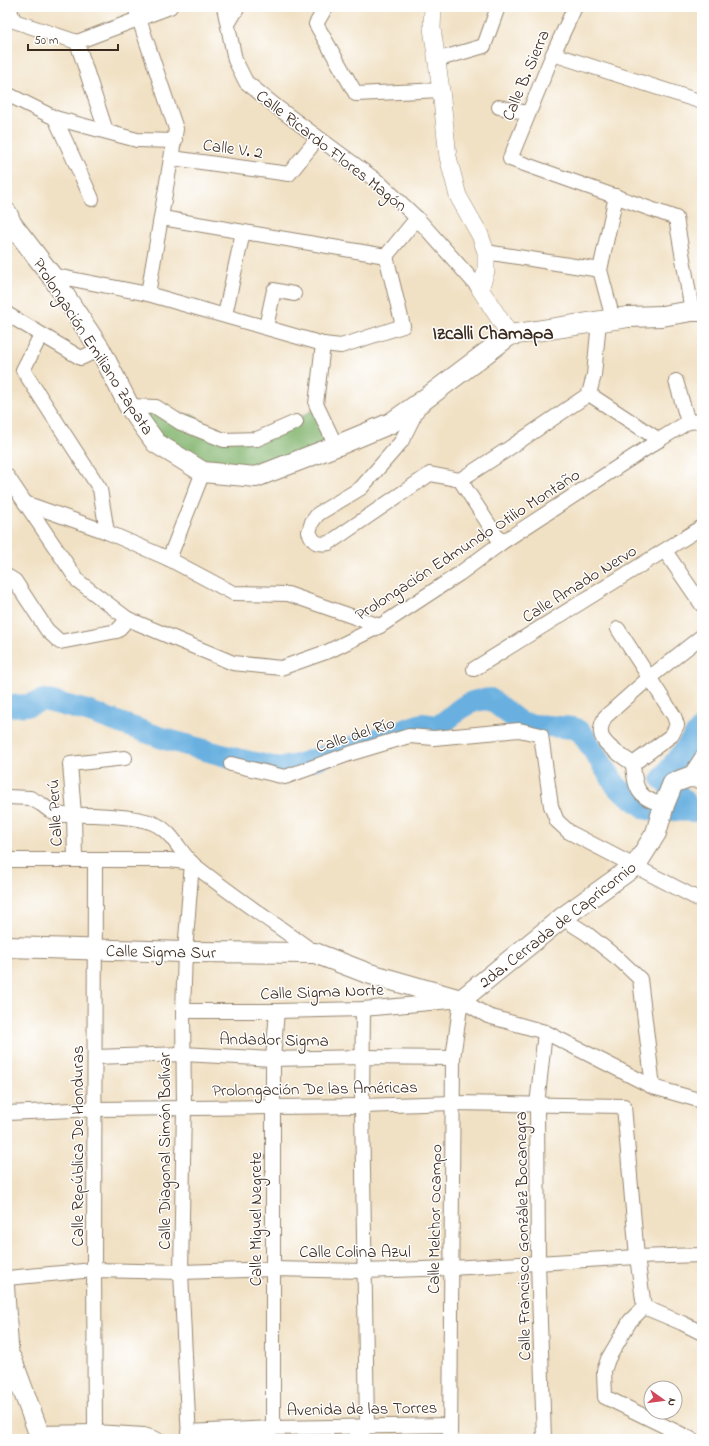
<svg xmlns="http://www.w3.org/2000/svg" width="709" height="1446" font-family="'Indie Flower',sans-serif">
<style>
.forest{fill:#84b56f;stroke:#607046}
.lines{fill:none;stroke-linecap:round;stroke-linejoin:round}
.river{stroke:#69b0e0;stroke-width:22}
.minor-casing{stroke:#968671;stroke-width:16}
.tertiary-casing{stroke:#968671;stroke-width:18}
.secondary-casing{stroke:#968671;stroke-width:22}
.minor{stroke:#fff;stroke-width:14}
.tertiary{stroke:#fff;stroke-width:17}
.secondary{stroke:#fff;stroke-width:20}
.labels{text-anchor:middle;stroke-width:3;stroke-linejoin:round;paint-order:stroke}
.street-label{font-size:17px;fill:#3b2a1e;stroke:#fff}
.quarter-label{font-size:19px;font-weight:bold;fill:#3b2a1e;stroke:#fff}
</style>
<rect width="100%" height="100%" fill="#fff"/>
<filter id="ink" filterUnits="userSpaceOnUse"><feTurbulence type="fractalNoise" baseFrequency=".025" numOctaves="2"/><feDisplacementMap in="SourceGraphic" scale="8" xChannelSelector="R" yChannelSelector="G"/><feConvolveMatrix kernelMatrix="1 2 1 2 8 2 1 2 1" color-interpolation-filters="sRGB"/></filter>
<filter id="wash" filterUnits="userSpaceOnUse"><feTurbulence type="fractalNoise" baseFrequency=".012" numOctaves="4" result="noise"/><feDisplacementMap in="SourceGraphic" scale="16" xChannelSelector="R" yChannelSelector="G"/><feGaussianBlur stdDeviation="0.9" result="paint"/><feColorMatrix in="noise" values="0 0 0 0 0 0 0 0 0 0 0 0 0 0 0 0 0 1.4 0 .05"/><feComposite in="paint" operator="in"/></filter>
<g filter="url(#wash)">
<rect width="100%" height="100%" fill="#f1e1c4"/>
<path class="forest" d="M317 408 334 445 259 474 206 464 159 443 144 412 195 415 211 428 231 436 267 435Z"/>
<g class="lines">
<g class="river">
<path d="M7 706 29 705 44 700 87 711 165 739 237 759 277 768 294 766 422 724 438 726C450 719 458 708 470 703 476 700 484 700 490 699L522 724 574 728 582 733 617 787 647 809 695 811"/>
<path d="M685 801 662 779 702 727"/>
</g>
</g>
</g>
<g filter="url(#ink)">
<g class="lines">
<defs>
<g id="minor">
<path d="M9 7 14 21 77 42 170 7"/>
<path d="M135 7 176 129 148 294"/>
<path d="M224 7 235 60 246 82 278 108 381 184 417 218 480 289"/>
<path d="M326 7 316 24 356 94 441 90"/>
<path d="M575 7 553 54 510 159 676 218 692 311"/>
<path d="M228 24 238 7"/>
<path d="M77 42 106 131"/>
<path d="M553 54 702 102"/>
<path d="M436 60 484 46 498 7"/>
<path d="M7 94 55 118 137 140 175 141"/>
<path d="M499 107 528 113"/>
<path d="M55 118 92 199"/>
<path d="M172 158 289 174 318 138"/>
<path d="M162 218 386 256"/>
<path d="M486 252 600 270"/>
<path d="M386 256 417 218"/>
<path d="M51 275 148 294 323 344 341 346 403 326 386 256"/>
<path d="M7 314 81 358 100 349"/>
<path d="M225 315 243 232"/>
<path d="M613 319 600 270 616 196"/>
<path d="M266 327 274 290 294 294"/>
<path d="M41 335 23 370 100 489 107 532"/>
<path d="M323 344 316 404 336 446"/>
<path d="M676 381 688 422"/>
<path d="M589 394 659 440"/>
<path d="M589 394 594 375 599 321"/>
<path d="M420 404 401 442 361 488 318 514 312 522 309 532C314 543 317 545 329 543L430 474 460 480 505 451 589 394"/>
<path d="M129 406 156 407 181 423 224 440 257 439 296 422"/>
<path d="M7 476 78 581 128 619 233 663 281 668 329 651 380 626 459 574 501 543 659 440 688 422 702 421"/>
<path d="M460 480 501 543"/>
<path d="M25 503 107 532 169 559 233 593 288 594 380 626"/>
<path d="M665 551 702 605"/>
<path d="M169 559 203 472"/>
<path d="M7 576 15 581 47 630 60 642 117 631 128 619"/>
<path d="M618 629 674 716 677 725 672 735 633 764"/>
<path d="M474 669 702 527"/>
<path d="M231 764 285 777 352 753 409 736 434 738 519 730 541 735 551 806 557 821 569 832 702 901"/>
<path d="M633 764C624 757 602 745 601 733 600 727 603 721 605 717L649 678 702 636"/>
<path d="M633 764C635 790 638 798 664 805"/>
<path d="M689 777 702 757"/>
<path d="M7 797 30 798 41 804 49 810 60 815C83 814 138 815 157 825 174 834 180 853 194 865 233 896 275 924 315 953"/>
<path d="M7 860H170L192 863"/>
<path d="M75 860 74 814 70 764 125 758"/>
<path d="M95 860 94 1270 95 1432"/>
<path d="M562 918 586 933 621 961 640 979 653 1087"/>
<path d="M461 1000 488 1016 545 1032 653 1087 702 1101"/>
<path d="M183 1011H277L363 1009 451 1001"/>
<path d="M95 1057 183 1054 273 1059 362 1057 453 1058"/>
<path d="M7 1113 95 1109 362 1106 453 1103 624 1106 637 1257 644 1307 630 1321 608 1359 604 1371 605 1397 691 1439"/>
<path d="M7 1278 94 1270 181 1272 273 1269 364 1271 451 1268 637 1257 702 1255"/>
<path d="M7 1286 12 1360"/>
<path d="M644 1307 682 1323 702 1333"/>
<path d="M188 1432 273 1428 450 1425"/>
<path d="M38 1433 95 1432 144 1435 156 1439"/>
<path d="M189 1439 181 1272 184 1107 183 1011 185 952 192 863"/>
<path d="M251 1439 273 1428V1059L277 1011"/>
<path d="M355 1439 367 1426 362 1106 363 1009"/>
<path d="M450 1439 453 1058 461 1000"/>
<path d="M544 1439 538 1263 537 1105 545 1032"/>
</g>
<path id="tertiary" d="M433 7 432 28 441 90 448 157 458 196 480 235 486 252V271L480 289 510 335"/>
<g id="secondary">
<path d="M7 213 11 223 51 275 100 349 129 406 156 443 203 472 256 477 336 446 391 423 421 402 510 335 628 317 662 316 692 311H702"/>
<path d="M7 947 185 952 315 953 367 973 461 1000 562 918 636 865 656 833 664 805 673 783 689 777 702 778"/>
<path d="M7 1360H12L41 1439"/>
</g>
</defs>
<use href="#minor" class="minor-casing"/>
<use href="#tertiary" class="tertiary-casing"/>
<use href="#secondary" class="secondary-casing"/>
<use href="#minor" class="minor"/>
<use href="#tertiary" class="tertiary"/>
<use href="#secondary" class="secondary"/>
</g>
</g>
<g class="labels">
<g class="street-label">
<text transform="translate(525 75) rotate(-67)" y="6">Calle B. Sierra</text>
<text transform="translate(233 148) rotate(8)" y="6">Calle V. 2</text>
<text transform="translate(332 150) rotate(38)" y="6">Calle Ricardo Flores Magón</text>
<text transform="translate(94 346) rotate(57)" y="6">Prolongación Emiliano Zapata</text>
<text transform="translate(467 544) rotate(-33)" y="6">Prolongación Edmundo Otilio Montaño</text>
<text transform="translate(579 583) rotate(-32)" y="6">Calle Amado Nervo</text>
<text transform="translate(355 734) rotate(-18)" y="6">Calle del Río</text>
<text transform="translate(54 813) rotate(-93)" y="6">Calle Perú</text>
<text transform="translate(557 924) rotate(-38)" y="6">2da. Cerrada de Capricornio</text>
<text transform="translate(161 951) rotate(1)" y="6">Calle Sigma Sur</text>
<text transform="translate(322 991) rotate(-2)" y="6">Calle Sigma Norte</text>
<text transform="translate(274 1039) rotate(1)" y="6">Andador Sigma</text>
<text transform="translate(315 1088) rotate(-1)" y="6">Prolongación De las Américas</text>
<text transform="translate(77 1146) rotate(-90)" y="6">Calle República De Honduras</text>
<text transform="translate(164 1151) rotate(-90)" y="6">Calle Diagonal Simón Bolívar</text>
<text transform="translate(255 1219) rotate(-90)" y="6">Calle Miguel Negrete</text>
<text transform="translate(434 1219) rotate(-89)" y="6">Calle Melchor Ocampo</text>
<text transform="translate(522 1236) rotate(-91)" y="6">Calle Francisco González Bocanegra</text>
<text x="355" y="1257">Calle Colina Azul</text>
<text transform="translate(362 1408) rotate(-1)" y="6">Avenida de las Torres</text>
</g>
<g class="quarter-label">
<text x="493" y="339">Izcalli Chamapa</text>
</g>
</g>
<rect width="709" height="1446" fill="none" stroke="#fff" stroke-width="24"/>
<g transform="translate(663 1400) rotate(104)"><circle r="19" fill="#ffffff" stroke="#b1aaa5"/>
<path d="M0-3L7 15L0 10L-7 15Z" fill="#d1495b"/>
<text y="-6" font-size="11" font-weight="bold" text-anchor="middle" fill="#3b2a1e">N</text>
</g>
<path d="M28 44v6h90v-6" fill="none" stroke="#3b2a1e" stroke-width="2"/>
<text x="34" y="44" font-size="12" fill="#3b2a1e" stroke="#ffffff" stroke-width="3" paint-order="stroke">50 m</text>
</svg>
